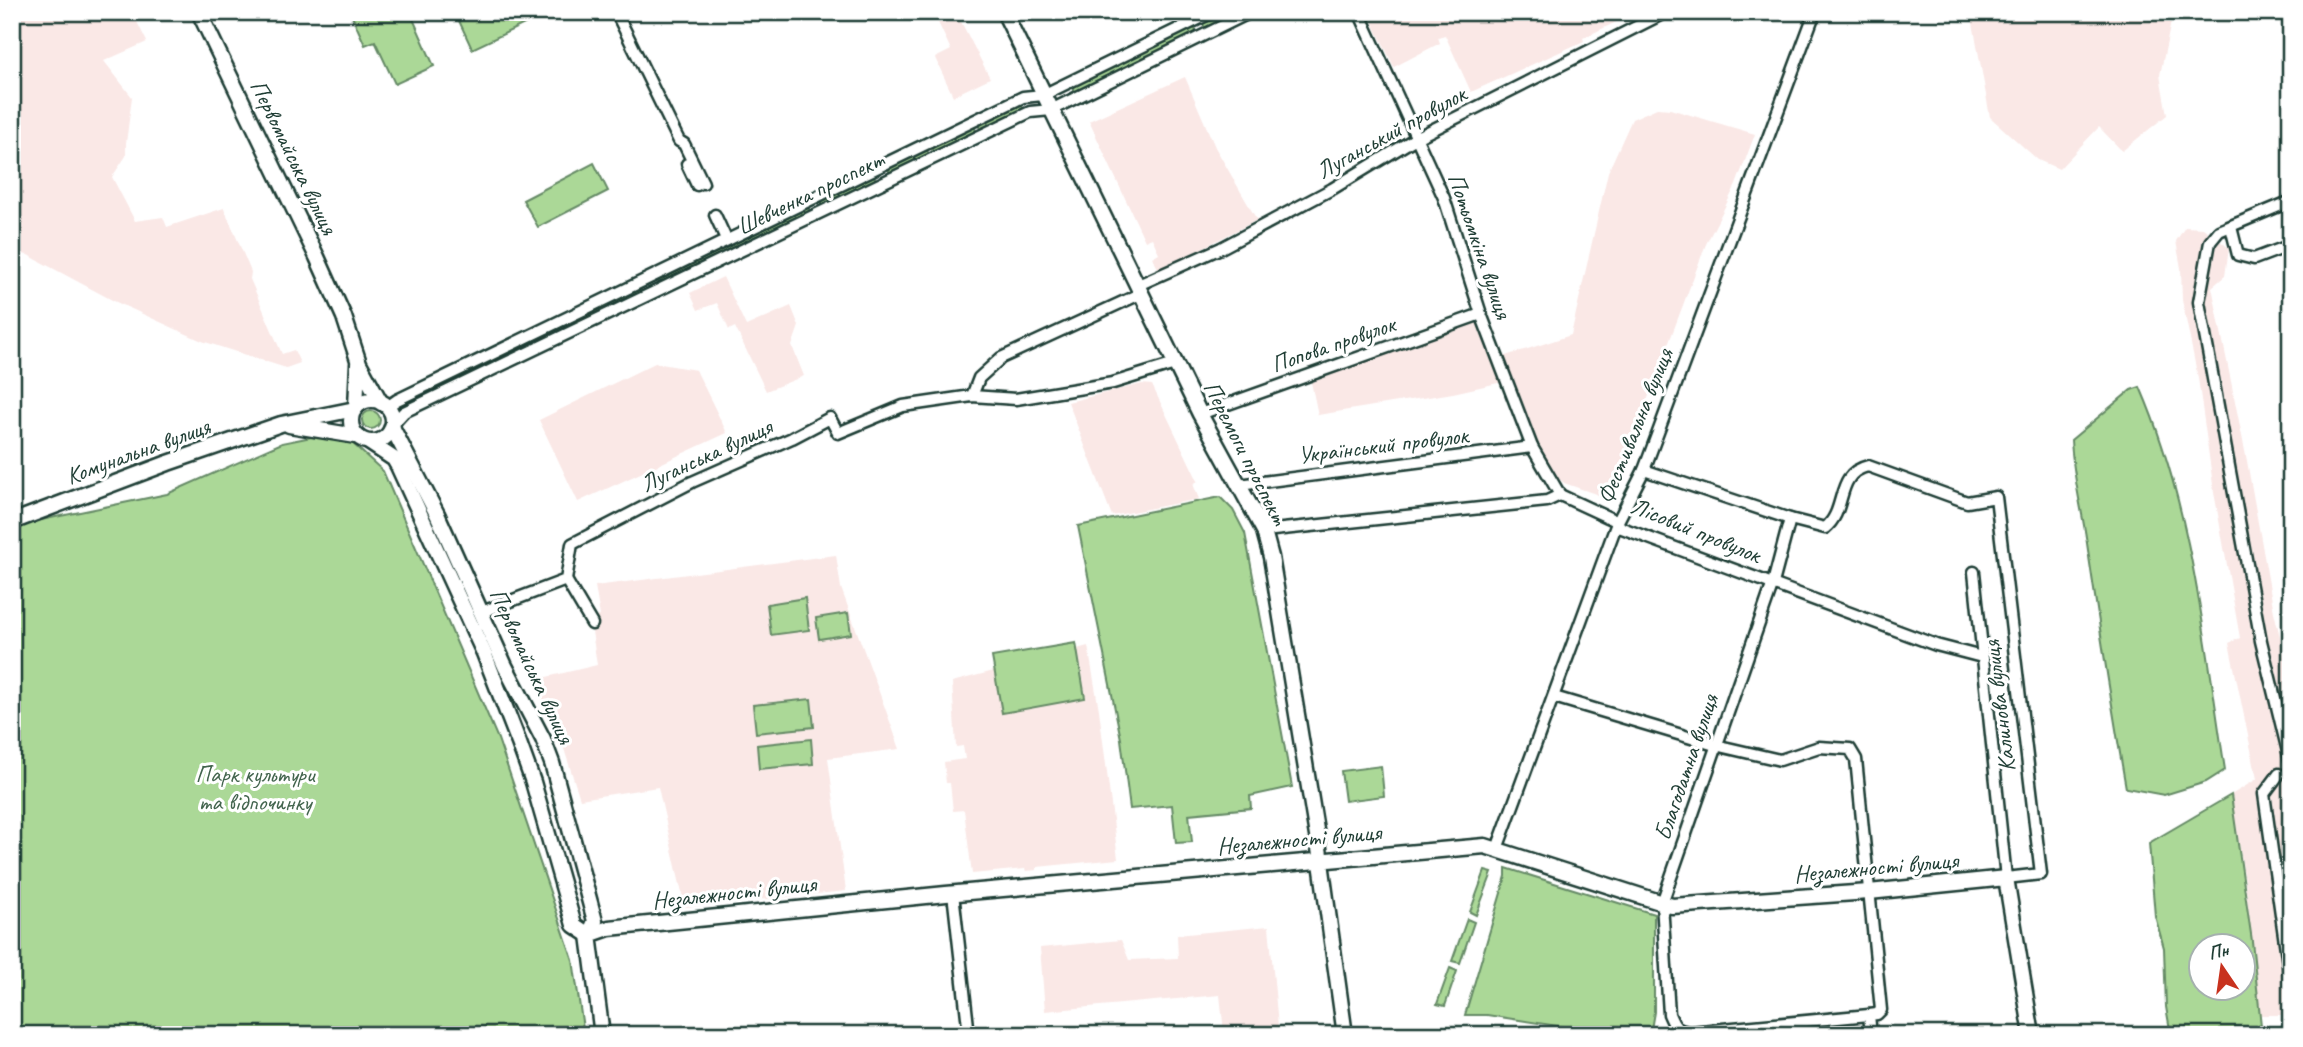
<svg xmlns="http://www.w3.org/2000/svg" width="2303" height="1047" font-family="Caveat,sans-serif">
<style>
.built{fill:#fae8e6}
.green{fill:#abd897;stroke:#658a66;stroke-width:2;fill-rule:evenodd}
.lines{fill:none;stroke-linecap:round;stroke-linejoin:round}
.street-casing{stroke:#1f3d34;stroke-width:15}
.secondary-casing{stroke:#1f3d34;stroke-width:19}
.street{stroke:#fff;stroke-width:10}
.secondary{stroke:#fff;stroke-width:14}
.labels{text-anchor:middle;stroke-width:6;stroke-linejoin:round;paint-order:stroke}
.street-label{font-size:24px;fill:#1f3d34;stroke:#fff}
.park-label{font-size:24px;fill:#42644d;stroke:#fff}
</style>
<rect width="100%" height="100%" fill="#fff"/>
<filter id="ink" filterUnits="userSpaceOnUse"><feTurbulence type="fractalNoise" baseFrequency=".0143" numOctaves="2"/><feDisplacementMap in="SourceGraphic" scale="14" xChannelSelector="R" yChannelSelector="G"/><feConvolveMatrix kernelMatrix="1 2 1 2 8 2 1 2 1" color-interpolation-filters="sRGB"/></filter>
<g filter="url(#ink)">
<g class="built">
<path d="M12 12H132L147 42 104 61 132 97 126 143V156L112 177 135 221 163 217 167 227 224 208 251 272 250 279 282 354 294 350 300 363 286 368 202 341 114 301 28 255 16 253 12 249Z"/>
<path d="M938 12H956L990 78 953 96 935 58 951 50 934 14Z"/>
<path d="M1368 12H1637L1583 38 1584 41 1471 92 1445 35 1438 37 1440 43 1394 67Z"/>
<path d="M1971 12H2170L2172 17 2160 75 2167 115 2122 151 2099 127 2059 169 2038 160 1990 117Z"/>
<path d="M1185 77 1215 147 1257 220 1159 270 1152 257 1159 253 1152 238 1145 241 1089 121Z"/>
<path d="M1657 108 1670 109 1755 134 1736 185 1706 244 1610 499 1564 483 1551 472 1512 384 1498 383 1453 393 1318 415 1311 382 1477 318 1493 360 1571 335 1608 172 1632 119Z"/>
<path d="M2185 227 2203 228 2229 248 2225 276 2212 287 2247 461 2274 612 2291 682V1035H2287L2284 1015H2260L2245 881 2231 795 2257 779 2229 643 2240 638 2214 492 2198 378 2182 300 2181 268 2176 241Z"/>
<path d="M723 277 746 326 791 306 799 326 792 346 804 376 766 391 735 327 729 330 717 303 698 310 690 293Z"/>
<path d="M655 363 696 370 727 433 578 502 539 420Z"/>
<path d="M1142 384 1152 385 1198 481 1193 484 1199 499 1112 516 1068 402Z"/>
<path d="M836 555 841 588 900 749 828 758 846 891 685 907 658 787 580 799 558 730 534 680 597 665 590 618 600 616 595 586Z"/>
<path d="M1088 646 1099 710 1118 859 1037 867V870L1026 871 1025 869 972 874 964 810 953 811 950 783H946L944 762 965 759 963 746 956 747 952 682Z"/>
<path d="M1269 926 1278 1026 1224 1032 1220 995 1045 1011 1040 948 1121 940 1129 960 1178 958 1177 935Z"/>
</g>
<g class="green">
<path d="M350 12H410L434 66 395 84 375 41 365 45Z"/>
<path d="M455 12H534L537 18 472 49Z"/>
<path d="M1223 12H1242L1206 30 1202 23Z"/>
<path d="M1194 27 1197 33 1075 92 1072 86Z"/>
<path d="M1021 104 1024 110 981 130 978 125Z"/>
<path d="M974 127 977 132 934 153 931 148Z"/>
<path d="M927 150 929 155 890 174 888 168Z"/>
<path d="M594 163 608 191 538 227 523 200Z"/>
<path d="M873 174 876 180 822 207 819 201Z"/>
<path d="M808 207 810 212 660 285 657 279Z"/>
<path d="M639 288 641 293 548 338 545 334Z"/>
<path d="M540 336 542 341 406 407 403 402Z"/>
<path d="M2140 387C2192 507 2205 642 2225 770L2206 782 2164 795 2126 788C2112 709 2100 630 2088 550 2083 512 2073 479 2071 440L2131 390Z"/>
<circle cx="371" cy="420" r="9"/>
<path d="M316 436 351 442 383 471 498 739 573 960 584 1035H12V526L167 494 282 443Z"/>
<path d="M1220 497 1233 510 1245 533 1292 787 1250 796 1251 808 1189 814 1192 842 1176 843 1172 805 1130 809 1121 739 1078 526Z"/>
<path d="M805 598 809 630 771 635 767 604Z"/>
<path d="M848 613 851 634 819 639 816 618Z"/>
<path d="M1076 643 1085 698 1002 713 992 657Z"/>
<path d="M811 699 814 727 756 733 753 705Z"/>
<path d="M811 739 813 764 759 769 757 745Z"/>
<path d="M1381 766 1384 796 1345 801 1341 771Z"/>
<path d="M2231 795 2252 941 2262 1035H2171L2166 1007 2164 948 2155 916 2149 843ZM2202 946H2244V988H2202Z"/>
<path d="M1506 868 1654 914V1012L1650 1035H1596V1032L1487 1015H1465L1506 876Z"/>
<path d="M1485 871 1492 873 1476 915 1470 912Z"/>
<path d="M1467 919 1474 922 1460 963 1452 961Z"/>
<path d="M1450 968 1457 971 1445 1006 1437 1004Z"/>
</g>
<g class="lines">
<defs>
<g id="street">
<path d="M616 12 679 141 684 144 703 183"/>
<path d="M1359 12 1444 198 1481 314 1532 447 1560 495"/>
<path d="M687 164 697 185"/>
<path d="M2291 201 2219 231 2210 242 2199 302 2261 641 2291 764"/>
<path d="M715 215 726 239"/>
<path d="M2231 227 2238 255 2254 259 2291 245"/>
<path d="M1136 286 1221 248 1332 189 1416 138 1666 12"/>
<path d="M972 396 979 378 1001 358 1140 294"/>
<path d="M387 407 397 400 1023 97 1043 95 1213 12"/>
<path d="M1200 414 1481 314"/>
<path d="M393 424 404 412 1030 112 1051 110 1251 12"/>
<path d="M1644 470 1790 519 1825 528C1848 510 1834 474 1868 466L1967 502 1996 497 2041 874 2006 878 1974 572"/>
<path d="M1239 485 1532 447"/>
<path d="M1790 519 1773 583 1662 903 1669 1014C1674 1026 1676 1031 1690 1032L1869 1015"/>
<path d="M1264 531 1547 501 1560 495 1614 520 1622 528 1936 645 1982 657"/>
<path d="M566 580 592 624"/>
<path d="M482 612 566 580 572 544 692 482 792 438 830 418 838 433 903 406 972 396 1016 399 1113 383 1175 364"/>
<path d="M1554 697 1715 745 1780 760 1819 747 1850 749 1856 759 1881 1010 1877 1014 1869 1015 1871 1035"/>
<path d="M2279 774 2264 794 2291 985"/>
<path d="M1497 849 1617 523 1644 470 1815 12"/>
<path d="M953 893 969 1035"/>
</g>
<g id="secondary">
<path d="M199 12 317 257 344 317 359 363 381 403"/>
<path d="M1004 12 1200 414 1264 531 1271 557 1319 848 1345 1035"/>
<circle cx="372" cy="421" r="21"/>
<path d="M356 407 358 364"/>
<path d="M289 425 356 436"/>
<path d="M392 427 437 514 505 666 543 739 552 763 595 921 589 935 602 1035"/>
<path d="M370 443 394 459 398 466 484 653 519 743 533 782 574 925 589 935"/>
<path d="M12 522 168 463 281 424 355 409"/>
<path d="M589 935 609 928 946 894 1485 846 1672 906 1869 892 2006 878 2032 1035"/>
</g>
</defs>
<use href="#street" class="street-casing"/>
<use href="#secondary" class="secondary-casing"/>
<use href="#street" class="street"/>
<use href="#secondary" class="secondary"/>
</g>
</g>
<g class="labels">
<g class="street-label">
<text transform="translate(1391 132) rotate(-29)" y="8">Луганський провулок</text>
<text transform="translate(294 157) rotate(64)" y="8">Первомайська вулиця</text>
<text transform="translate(810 193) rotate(-26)" y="8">Шевченка проспект</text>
<text transform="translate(1480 246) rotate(71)" y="8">Потьомкіна вулиця</text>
<text transform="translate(1333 344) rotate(-19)" y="8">Попова провулок</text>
<text transform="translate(1635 426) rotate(-68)" y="8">Фестивальна вулиця</text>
<text transform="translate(1383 445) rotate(-7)" y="8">Український провулок</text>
<text transform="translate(138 451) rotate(-20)" y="8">Комунальна вулиця</text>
<text transform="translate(1246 453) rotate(63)" y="8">Перемоги проспект</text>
<text transform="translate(706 455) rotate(-25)" y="8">Луганська вулиця</text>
<text transform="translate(1696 530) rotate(22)" y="8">Лісовий провулок</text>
<text transform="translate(532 666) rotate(65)" y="8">Первомайська вулиця</text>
<text transform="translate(1999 706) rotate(-97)" y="8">Калинова вулиця</text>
<text transform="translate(1686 767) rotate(-71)" y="8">Благодатна вулиця</text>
<text transform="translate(1299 839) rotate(-5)" y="8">Незалежності вулиця</text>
<text transform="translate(1876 867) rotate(-5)" y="8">Незалежності вулиця</text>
<text transform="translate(734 892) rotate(-6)" y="8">Незалежності вулиця</text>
</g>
<g class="park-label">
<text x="255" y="782">Парк культури<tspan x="255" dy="28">та відпочинку</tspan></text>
</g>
</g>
<rect width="2303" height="1047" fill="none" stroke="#fff" stroke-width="42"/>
<rect x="21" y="21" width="2261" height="1005" fill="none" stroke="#1f3d34" stroke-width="2.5" filter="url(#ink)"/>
<g transform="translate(2222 967) rotate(347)"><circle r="33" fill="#ffffff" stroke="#a5b1ae" stroke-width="2"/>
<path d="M0-5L12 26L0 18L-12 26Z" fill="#c8321e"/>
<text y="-10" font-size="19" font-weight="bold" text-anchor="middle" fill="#1f3d34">Пн</text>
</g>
</svg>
